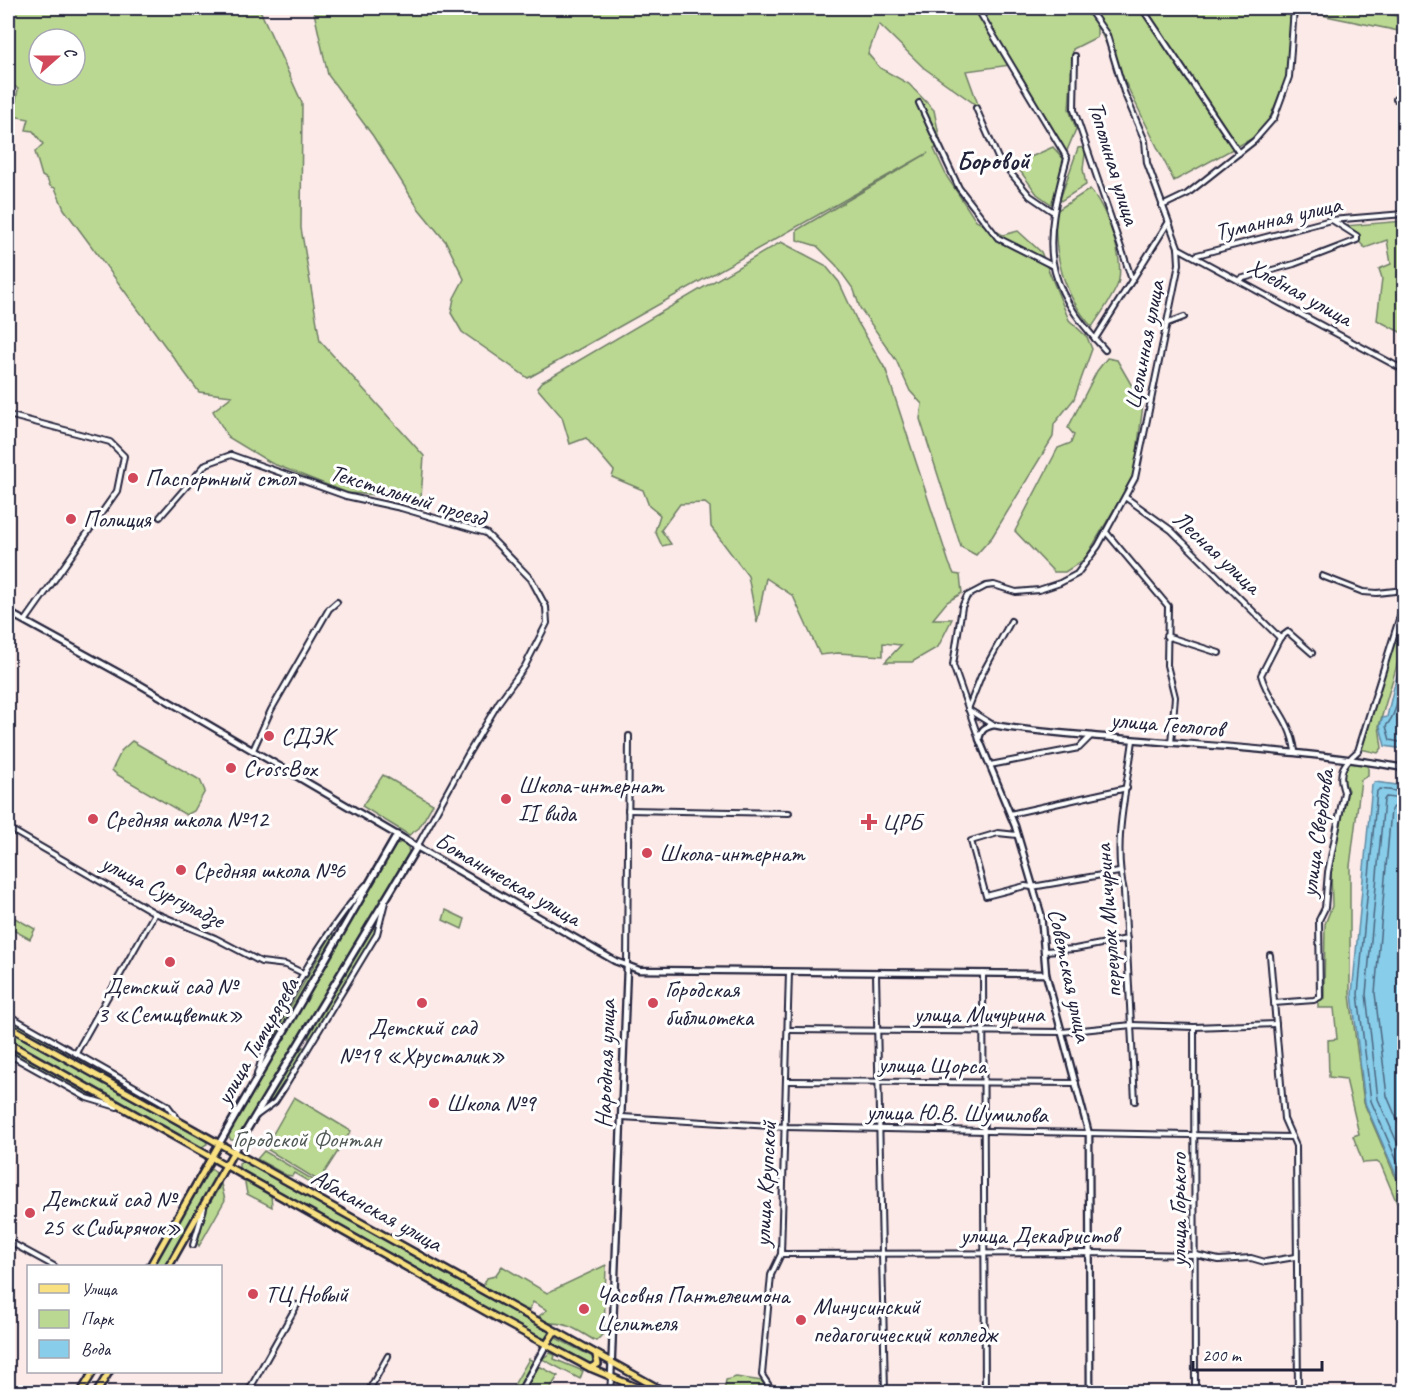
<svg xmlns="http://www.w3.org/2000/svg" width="1412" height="1400" font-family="Caveat,sans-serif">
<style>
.green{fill:#bad891;stroke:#6e7d66;stroke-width:1.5;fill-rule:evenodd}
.water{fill:#88cde9;stroke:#5f89a3;stroke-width:1.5}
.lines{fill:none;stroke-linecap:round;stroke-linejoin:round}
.shore{stroke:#4b6681;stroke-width:1.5}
.minor-casing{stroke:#22223b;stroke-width:8}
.tertiary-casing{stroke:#22223b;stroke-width:9}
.secondary-casing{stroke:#22223b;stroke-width:10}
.primary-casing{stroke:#22223b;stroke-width:10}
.minor{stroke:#fff;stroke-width:4}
.tertiary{stroke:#fff;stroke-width:4.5}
.secondary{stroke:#fff;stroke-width:5}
.primary{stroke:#f9e181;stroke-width:5}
.poi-dot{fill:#d1495b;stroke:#fff;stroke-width:2}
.labels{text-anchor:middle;stroke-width:6;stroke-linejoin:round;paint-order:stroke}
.street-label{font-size:24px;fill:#22223b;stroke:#fff}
.poi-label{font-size:24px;fill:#22223b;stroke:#fff;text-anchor:start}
.park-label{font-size:24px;fill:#505955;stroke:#fff}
.neighbourhood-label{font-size:26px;font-weight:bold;fill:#22223b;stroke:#fff}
</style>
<rect width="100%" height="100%" fill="#fceae8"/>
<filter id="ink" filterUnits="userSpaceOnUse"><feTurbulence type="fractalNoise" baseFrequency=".0167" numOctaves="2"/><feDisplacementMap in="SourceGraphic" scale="12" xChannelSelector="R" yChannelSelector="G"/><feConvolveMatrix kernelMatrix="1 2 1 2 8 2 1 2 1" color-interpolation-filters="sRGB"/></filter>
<g filter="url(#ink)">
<g class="green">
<path d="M8 8H259L302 103 301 228 320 341 424 456 421 498 348 493 271 463 228 437 213 411 232 396 199 392 64 209 55 188 50 186 47 179 42 176 35 152 43 144 33 131 26 130 29 119 13 116 18 89 12 84 11 101 8 98ZM39 39H75V75H39Z"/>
<path d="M313 8H1291L1287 76 1264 132 1174 181 1097 25V37L1073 49 1069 109 1076 129 1066 153 1050 133 1035 101 1010 65 966 71 979 107 924 68 879 24 868 54 880 68 909 84 934 110 941 145 934 149 947 177 976 221 1003 235 1018 231 1041 252 1069 320 1087 337 1092 349 1074 399 1054 424 1053 437 992 537 976 555 961 547 920 419 922 404 910 391 896 360 860 308 854 290 836 265 817 246 797 240V230L928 153 528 378 462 332 451 313 454 298 464 279 446 242 418 208 373 136 328 75Z"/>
<path d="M1301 8H1366L1404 18V32L1326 16Z"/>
<path d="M1053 147 1067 163 1051 204 1037 194 1015 164Z"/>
<path d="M1086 147 1083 169 1086 185 1059 202 1078 148Z"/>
<path d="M1090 189C1106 207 1123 255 1119 279 1118 291 1099 316 1092 327 1063 295 1053 253 1056 211Z"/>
<path d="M1404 221V334L1377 320 1382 278 1379 269 1391 264 1387 240 1365 248 1344 226Z"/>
<path d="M781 242 825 265 839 282 857 321 886 370 949 563 954 574 960 575 962 593 947 602 933 619H952L938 647 912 662H885L901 645 883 643V656L838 653 820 655 793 596 766 578 757 623 748 576 711 527 710 507 705 503 680 504 661 530 671 544 662 546 655 531 660 515 649 506 643 490 612 477 614 471 586 438 570 444 562 417 537 388 542 382Z"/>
<path d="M1107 358 1117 360 1143 405 1134 475 1085 559 1065 572H1054L1015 531 1058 448 1071 443 1074 435 1068 428 1097 371Z"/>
<path d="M1404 612V641L1379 726 1382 748 1378 753 1360 749 1369 726 1371 707Z"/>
<path d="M132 741 200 780 205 791 194 811 186 815 116 774 112 770 122 750Z"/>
<path d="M1351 762 1368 766V775L1361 780 1350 866V995L1364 1103 1404 1197V1220L1381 1165 1377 1162 1363 1163 1353 1136 1359 1134 1346 1079 1329 1077 1328 1040 1337 1039 1334 1008H1318V1001L1324 998 1325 924 1332 906 1331 870 1348 790 1344 782 1345 769Z"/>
<path d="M383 775 433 804 419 828 409 835 362 806Z"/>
<path d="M401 842 408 847 409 855 241 1135 235 1140H231L228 1135 394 846Z"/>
<path d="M446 910 465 919 462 929 443 920Z"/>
<path d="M383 911 379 927 276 1098 263 1109 297 1053 303 1047 306 1048 309 1041V1032Z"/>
<path d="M15 918 35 929 30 939 9 928Z"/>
<path d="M332 934 335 935 333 943 262 1067 267 1047Z"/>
<path d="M8 1018 122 1082 121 1085 112 1083 8 1024Z"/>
<path d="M8 1030 206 1141 207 1144 202 1147 8 1038Z"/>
<path d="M8 1045 109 1102 85 1095 8 1051Z"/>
<path d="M294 1097 351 1131 319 1181 265 1148Z"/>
<path d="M264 1151 320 1184 318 1187 294 1173 292 1176 286 1175 257 1159Z"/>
<path d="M244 1161 549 1332 547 1340 544 1341 239 1168V1163Z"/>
<path d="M212 1169 216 1173 215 1180 166 1266H153L204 1174Z"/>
<path d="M244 1177 271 1195 272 1207 247 1194Z"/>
<path d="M221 1184 225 1200 199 1246 197 1243 208 1206Z"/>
<path d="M316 1218 494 1319 323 1225Z"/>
<path d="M606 1265 604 1333 596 1341C586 1336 576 1328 565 1325 553 1321 551 1327 539 1316L547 1310 533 1302 529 1310 520 1308 483 1286 487 1278 495 1276 502 1266 547 1293Z"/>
<path d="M554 1337 593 1357V1364L589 1366 552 1345Z"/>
<path d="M550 1353 555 1355 554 1359 583 1371 580 1379 542 1359Z"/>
<path d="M529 1359 535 1362 517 1392H510Z"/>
<path d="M539 1366 558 1376 548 1392H523Z"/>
<path d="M736 1377 762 1381 770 1392H724L726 1380Z"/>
</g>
<g class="water">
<path d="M1404 654V749L1385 746 1380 726 1382 718 1387 717C1392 695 1396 675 1404 654Z"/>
<path d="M1375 782 1404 786V1193L1365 1103 1352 994 1372 785Z"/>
</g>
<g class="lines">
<g class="shore">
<path d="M1404 670C1397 690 1400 710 1386 726L1390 740 1404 743"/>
<path d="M1404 792 1380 789 1377 791 1358 994 1371 1101 1404 1177"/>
<path d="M1404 799 1386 797 1384 800 1366 994 1378 1099 1404 1158"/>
<path d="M1404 808 1394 807 1391 810 1375 993 1387 1096 1404 1136"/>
</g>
<defs>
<g id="minor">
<path d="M977 8 1067 158C1043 246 1040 280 1105 350"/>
<path d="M1142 8 1239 153"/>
<path d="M1075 56 1074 110 1132 280"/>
<path d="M1396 99 1404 101"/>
<path d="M919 103 959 188 998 238 1051 265"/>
<path d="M976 108 998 158 1030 196 1052 211"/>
<path d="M1162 206 1187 194 1254 141 1274 118 1289 77 1294 8"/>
<path d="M1178 248 1404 370"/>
<path d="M1197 255 1331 220 1404 214"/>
<path d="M1240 279 1294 264 1357 240V236L1332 220"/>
<path d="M1168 323 1184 317"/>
<path d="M1095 339 1168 223"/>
<path d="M8 415 110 442 124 456 117 491 26 620"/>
<path d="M1125 497 1171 530 1280 638 1288 632 1312 653"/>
<path d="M160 517 206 464 231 455 346 496 401 508 486 533 531 579 546 607 547 623 525 666 499 702 468 754 417 847"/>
<path d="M1106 532 1168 606 1167 665 1175 697 1171 743"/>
<path d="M1322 576 1363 592 1377 593 1404 590"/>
<path d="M1166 636 1219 653"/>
<path d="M1280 638 1261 675C1269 704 1290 716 1295 751"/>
<path d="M968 709 981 676 1011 621"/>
<path d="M969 710 993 725"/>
<path d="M979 739 953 665 962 607 967 596 986 586 994 585 1016 592 1039 590 1060 583 1077 574 1098 546 1135 478 1179 264 1178 247 1147 163 1145 141 1124 92 1107 35 1088 8"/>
<path d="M1133 740C1127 789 1112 842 1124 891L1135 1101"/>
<path d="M253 750 271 710 329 609 337 602"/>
<path d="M990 765 1079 748 1091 736"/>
<path d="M628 810 789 813"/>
<path d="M1010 814 1127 788"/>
<path d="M8 828 155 913 215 938 261 962 286 965 305 974"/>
<path d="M1017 835 998 833 971 841 986 896 1025 886 1032 887 1119 872"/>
<path d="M1044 951 1075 949 1127 939"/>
<path d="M1270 955 1284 1119 1296 1146 1298 1392"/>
<path d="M627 966 629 736"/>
<path d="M876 973 885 1392"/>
<path d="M983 973 985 1392"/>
<path d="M1274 1003 1314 1000 1320 997 1319 920 1325 908 1328 872 1344 792C1337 772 1343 764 1358 751L1404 603"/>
<path d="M8 1015 167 1105 177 1118"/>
<path d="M1194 1027 1195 1392"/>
<path d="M788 1030 1062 1032 1132 1025 1194 1027 1276 1024"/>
<path d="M76 1053 155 913"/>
<path d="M8 1054 87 1098 117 1107"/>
<path d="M257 1074C273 1017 326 930 366 885"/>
<path d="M788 1081 1076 1083"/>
<path d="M256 1116 275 1102 286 1085 377 934 385 902"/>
<path d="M622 1117 786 1127 1292 1137"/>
<path d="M8 1241 54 1266"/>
<path d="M193 1245 204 1208"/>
<path d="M781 1254 1090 1253 1196 1255 1219 1260 1251 1258 1265 1262 1295 1257"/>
<path d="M248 1392 297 1305"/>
<path d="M368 1392 388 1356"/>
<path d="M610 1392 611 1378"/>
<path d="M773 1392 762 1375 771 1275 781 1254 789 972"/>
</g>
<g id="tertiary">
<path d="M8 612 139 684 397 835"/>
<path d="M417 847 615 961 639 970 1046 974"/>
<path d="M611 1378 627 967"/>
<path d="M520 1392 546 1345"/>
<path d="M1090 1392 1089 1134 1046 974 1041 914 1015 826 979 739C981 730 984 727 994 725 1029 732 1067 733 1103 737 1204 746 1305 750 1404 768"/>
</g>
<path id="secondary" d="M219 1144 397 835 417 847 234 1151"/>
<g id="primary">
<path d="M8 1026 665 1392"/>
<path d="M8 1043 504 1322 590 1368 648 1392"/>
<path d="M150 1266 219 1144"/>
<path d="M169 1266 234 1151"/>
<path d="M546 1345 555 1331"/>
<path d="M590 1368 598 1364 596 1355"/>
<path d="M81 1392 93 1372"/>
<path d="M97 1392 109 1372"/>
</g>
</defs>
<use href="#minor" class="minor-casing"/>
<use href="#tertiary" class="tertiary-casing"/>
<use href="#secondary" class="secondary-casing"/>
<use href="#primary" class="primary-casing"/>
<use href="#minor" class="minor"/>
<use href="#tertiary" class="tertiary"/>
<use href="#secondary" class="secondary"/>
<use href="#primary" class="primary"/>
</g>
</g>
<g class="poi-dot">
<circle cx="133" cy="478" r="6"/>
<circle cx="71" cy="519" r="6"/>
<circle cx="269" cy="736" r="6"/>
<circle cx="231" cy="768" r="6"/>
<circle cx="506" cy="799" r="6"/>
<circle cx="93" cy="819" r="6"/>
<path d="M866 813h6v6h6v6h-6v6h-6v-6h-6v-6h6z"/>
<circle cx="647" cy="853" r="6"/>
<circle cx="181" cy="870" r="6"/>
<circle cx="170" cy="962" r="6"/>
<circle cx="422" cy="1003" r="6"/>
<circle cx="653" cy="1003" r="6"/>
<circle cx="434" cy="1103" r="6"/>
<circle cx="30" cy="1213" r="6"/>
<circle cx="253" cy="1294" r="6"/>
<circle cx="584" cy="1309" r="6"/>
<circle cx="801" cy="1320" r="6"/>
</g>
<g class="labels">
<g class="street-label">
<text transform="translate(1114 163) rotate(73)" y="8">Тополиная улица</text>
<text transform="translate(1278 218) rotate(-13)" y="8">Туманная улица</text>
<text transform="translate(1300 292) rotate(29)" y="8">Хлебная улица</text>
<text transform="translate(1144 345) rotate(-79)" y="8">Целинная улица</text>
<text transform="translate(408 495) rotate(17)" y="8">Текстильный проезд</text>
<text transform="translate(1217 552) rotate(43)" y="8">Лесная улица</text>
<text transform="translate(1167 724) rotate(5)" y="8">улица Геологов</text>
<text transform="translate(1317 833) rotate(-82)" y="8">улица Свердлова</text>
<text transform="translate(508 879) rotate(30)" y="8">Ботаническая улица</text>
<text transform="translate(163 891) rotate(27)" y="8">улица Сургуладзе</text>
<text transform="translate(1108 921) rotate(-94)" y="8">переулок Мичурина</text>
<text transform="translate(1070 975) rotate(78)" y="8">Советская улица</text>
<text x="979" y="1022">улица Мичурина</text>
<text transform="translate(257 1041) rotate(-60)" y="8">улица Тимирязева</text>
<text transform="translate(605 1064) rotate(-88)" y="8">Народная улица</text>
<text transform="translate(932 1065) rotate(1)" y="8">улица Щорса</text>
<text transform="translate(957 1113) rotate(1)" y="8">улица Ю.В. Шумилова</text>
<text transform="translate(765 1184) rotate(-87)" y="8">улица Крупской</text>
<text transform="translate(377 1210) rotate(29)" y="8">Абаканская улица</text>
<text transform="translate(1178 1210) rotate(-90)" y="8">улица Горького</text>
<text x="1039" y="1243">улица Декабристов</text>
</g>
<g class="poi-label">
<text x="145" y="486">Паспортный стол</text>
<text x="83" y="527">Полиция</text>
<text x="281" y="744">СДЭК</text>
<text x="243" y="776">CrossBox</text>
<text x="518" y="793">Школа-интернат<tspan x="518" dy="28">II вида</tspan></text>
<text x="105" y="827">Средняя школа №12</text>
<text x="882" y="830">ЦРБ</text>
<text x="659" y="861">Школа-интернат</text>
<text x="193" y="878">Средняя школа №6</text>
<text x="170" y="994" text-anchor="middle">Детский сад №<tspan x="170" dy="28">3 «Семицветик»</tspan></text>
<text x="665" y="997">Городская<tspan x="665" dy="28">библиотека</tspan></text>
<text x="422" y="1035" text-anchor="middle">Детский сад<tspan x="422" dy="28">№19 «Хрусталик»</tspan></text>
<text x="446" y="1111">Школа №9</text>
<text x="42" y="1207">Детский сад №<tspan x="42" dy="28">25 «Сибирячок»</tspan></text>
<text x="265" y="1302">ТЦ Новый</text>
<text x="596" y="1303">Часовня Пантелеимона<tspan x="596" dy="28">Целителя</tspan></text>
<text x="813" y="1314">Минусинский<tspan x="813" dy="28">педагогический колледж</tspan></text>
</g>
<g class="park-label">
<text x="307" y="1147">Городской Фонтан</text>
</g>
<g class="neighbourhood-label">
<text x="993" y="169">Боровой</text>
</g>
</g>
<rect width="1412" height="1400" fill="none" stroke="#fff" stroke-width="30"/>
<rect x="15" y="15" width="1382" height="1370" fill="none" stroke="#22223b" stroke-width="2" filter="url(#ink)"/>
<rect x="27" y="1265" width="195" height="108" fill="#ffffff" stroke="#a7a7b1" stroke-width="1.5"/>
<rect x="39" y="1284" width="30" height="9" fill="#f9e181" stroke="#a7a7b1" stroke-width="1.5"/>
<text x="81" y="1295" font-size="18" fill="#22223b">Улица</text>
<rect x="39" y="1310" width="30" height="18" fill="#bad891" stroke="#a7a7b1" stroke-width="1.5"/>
<text x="81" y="1325" font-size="18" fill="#22223b">Парк</text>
<rect x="39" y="1340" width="30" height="18" fill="#88cde9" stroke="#a7a7b1" stroke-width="1.5"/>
<text x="81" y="1355" font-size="18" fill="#22223b">Вода</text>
<g transform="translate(57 57) rotate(69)"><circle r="28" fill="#ffffff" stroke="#a7a7b1" stroke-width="1.5"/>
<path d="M0-4.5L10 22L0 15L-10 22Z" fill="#d1495b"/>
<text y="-9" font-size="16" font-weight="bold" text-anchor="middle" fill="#22223b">С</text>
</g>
<path d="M1193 1361v9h129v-9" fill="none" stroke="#22223b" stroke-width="3"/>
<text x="1202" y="1361" font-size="18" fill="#22223b" stroke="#ffffff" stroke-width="4.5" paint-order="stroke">200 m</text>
</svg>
